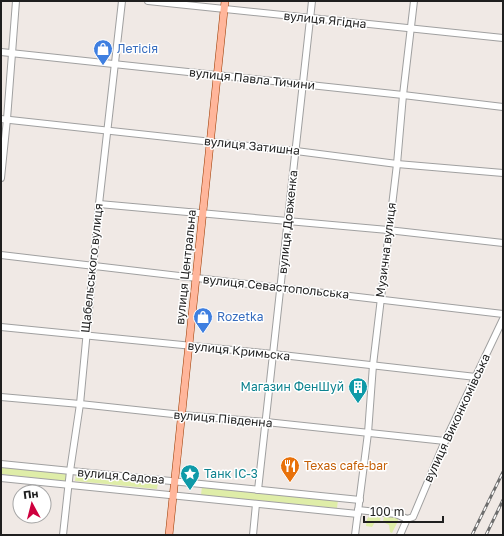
<svg xmlns="http://www.w3.org/2000/svg" width="504" height="536" font-family="'Golos Text',sans-serif">
<style>
.grass{fill:#dfeda8}
.lines{fill:none;stroke-linecap:round;stroke-linejoin:round}
.minor-casing{stroke:#a0a0a0;stroke-width:8}
.major-casing{stroke:#9a3900;stroke-width:8}
.minor{stroke:#fff;stroke-width:6}
.major{stroke:#ffb69b;stroke-width:7}
.rail-casing{stroke:#6d6d6d;stroke-width:3}
.rail{stroke:#fff;stroke-width:1.5;stroke-dasharray:4.5;stroke-linecap:butt}
.labels{text-anchor:middle;stroke-width:3;stroke-linejoin:round;paint-order:stroke}
.street-label{font-size:12px;fill:#1f1f1f;stroke:#fff}
.shop-label{font-size:12px;fill:#366cbe;stroke:#fff;text-anchor:start}
.culture-label{font-size:12px;fill:#0d838f;stroke:#fff;text-anchor:end}
.food-label{font-size:12px;fill:#c56008;stroke:#fff;text-anchor:start}
</style>
<rect width="100%" height="100%" fill="#f0e9e5"/>
<g class="grass">
<path d="M1 467 67 474 66 481 1 474Z"/>
<path d="M76 474 158 482 157 489 75 481Z"/>
<path d="M202 486 338 500 337 508 201 495Z"/>
<path d="M371 514 381 515 380 522H375L372 527 366 526 367 519Z"/>
<path d="M384 515 398 518V521L392 533 390 532 389 525 383 522Z"/>
</g>
<g class="lines">
<defs>
<g id="minor">
<path d="M148 1 503 38"/>
<path d="M1 52 403 95 503 107"/>
<path d="M1 119 296 151 397 164 503 173"/>
<path d="M1 178 7 119 16 1"/>
<path d="M99 204 388 230 503 243"/>
<path d="M1 255 503 314"/>
<path d="M1 327 273 354 476 377"/>
<path d="M1 397 80 404 182 415 266 422 445 441"/>
<path d="M1 464 360 500"/>
<path d="M1 478 358 514"/>
<path d="M258 490 312 1"/>
<path d="M358 510 396 514 407 519"/>
<path d="M407 519 413 517 445 441 503 319"/>
<path d="M63 535 70 471 80 404 99 204 122 1"/>
<path d="M253 535 256 504"/>
<path d="M355 535 368 433 373 365 397 164 403 95 414 1"/>
<path d="M400 535 407 519"/>
</g>
<path id="major" d="M169 535 225 1"/>
</defs>
<use href="#minor" class="minor-casing"/>
<use href="#major" class="major-casing"/>
<use href="#minor" class="minor"/>
<use href="#major" class="major"/>
<defs>
<g id="rail">
<path d="M472 535 503 472"/>
<path d="M486 535 503 500"/>
</g>
</defs>
<use href="#rail" class="rail-casing"/>
<use href="#rail" class="rail"/>
</g>
<defs>
<symbol id="shop-pin" viewBox="-11 -11 22 30"><path d="M0 17L-7.5 6A9.5 9.5 0 1 1 7.5 6Z" fill="#3f7fe0" stroke="#fff"/><path d="M-5-2.5h2.3a2.7 3.5 0 0 1 5.4 0H5L5.5 6h-11ZM-1.5-2.5h3a1.5 2.3 0 0 0-3 0Z" fill="#fff"/></symbol>
<symbol id="building-pin" viewBox="-11 -11 22 30"><path d="M0 17L-7.5 6A9.5 9.5 0 1 1 7.5 6Z" fill="#0f9aa8" stroke="#fff"/><path d="M-4-6H4V6H1V3H-1V6H-4ZM-2.5-4.3h1.7v1.8h-1.7ZM.8-4.3h1.7v1.8H.8ZM-2.5-1h1.7V.8h-1.7ZM.8-1h1.7V.8H.8Z" fill="#fff"/></symbol>
<symbol id="restaurant-pin" viewBox="-11 -11 22 30"><path d="M0 17L-7.5 6A9.5 9.5 0 1 1 7.5 6Z" fill="#e8710a" stroke="#fff"/><path d="M-5-6h1v4h1v-4h1v4h1v-4h1v5L-1.5 .5V6h-2V.5L-5-1ZM5-6V6H3V1.5H1.5Q1.5-4 5-6Z" fill="#fff"/></symbol>
<symbol id="sight-pin" viewBox="-11 -11 22 30"><path d="M0 17L-7.5 6A9.5 9.5 0 1 1 7.5 6Z" fill="#0f9aa8" stroke="#fff"/><path d="M0-6L1.8-2.2L6-1.7L2.9 1.2L3.7 5.4L0 3.3L-3.7 5.4L-2.9 1.2L-6-1.7L-1.8-2.2Z" fill="#fff"/></symbol>
</defs>
<g fill-rule="evenodd">
<use href="#shop-pin" x="92" y="38" width="22" height="30"/>
<use href="#shop-pin" x="192" y="306" width="22" height="30"/>
<use href="#building-pin" x="347" y="376" width="22" height="30"/>
<use href="#restaurant-pin" x="279" y="455" width="22" height="30"/>
<use href="#sight-pin" x="179" y="463" width="22" height="30"/>
</g>
<g class="labels">
<g class="street-label">
<text transform="translate(325 20) rotate(6)" y="4">вулиця Ягідна</text>
<text transform="translate(252 79) rotate(6)" y="4">вулиця Павла Тичини</text>
<text transform="translate(252 146) rotate(6)" y="4">вулиця Затишна</text>
<text transform="translate(288 222) rotate(-84)" y="4">вулиця Довженка</text>
<text transform="translate(386 250) rotate(-83)" y="4">Музична вулиця</text>
<text transform="translate(186 267) rotate(-84)" y="4">вулиця Центральна</text>
<text transform="translate(92 268) rotate(-84)" y="4">Щабельського вулиця</text>
<text transform="translate(276 287) rotate(6)" y="4">вулиця Севастопольська</text>
<text transform="translate(239 351) rotate(6)" y="4">вулиця Кримьска</text>
<text transform="translate(457 418) rotate(-65)" y="4">вулиця Виконкомівська</text>
<text transform="translate(223 419) rotate(5)" y="4">вулиця Південна</text>
<text transform="translate(121 476) rotate(5)" y="4">вулиця Садова</text>
</g>
<g class="shop-label">
<text x="117" y="53">Летісія</text>
<text x="217" y="321">Rozetka</text>
</g>
<g class="culture-label">
<text x="344" y="391">Магазин ФенШуй</text>
<text x="204" y="478" text-anchor="start">Танк ІС-3</text>
</g>
<g class="food-label">
<text x="304" y="470">Texas cafe-bar</text>
</g>
</g>
<rect width="504" height="536" fill="none" stroke="#1f1f1f" stroke-width="4"/>
<g transform="translate(32 504) rotate(353)"><circle r="19" fill="#ffffff" stroke="#a5a5a5"/>
<path d="M0-3L7 15L0 10L-7 15Z" fill="#ce003e"/>
<text y="-6" font-size="11" font-weight="bold" text-anchor="middle" fill="#1f1f1f">Пн</text>
</g>
<path d="M364 516v6h79v-6" fill="none" stroke="#1f1f1f" stroke-width="2"/>
<text x="370" y="516" font-size="12" fill="#1f1f1f" stroke="#ffffff" stroke-width="3" paint-order="stroke">100 m</text>
</svg>
